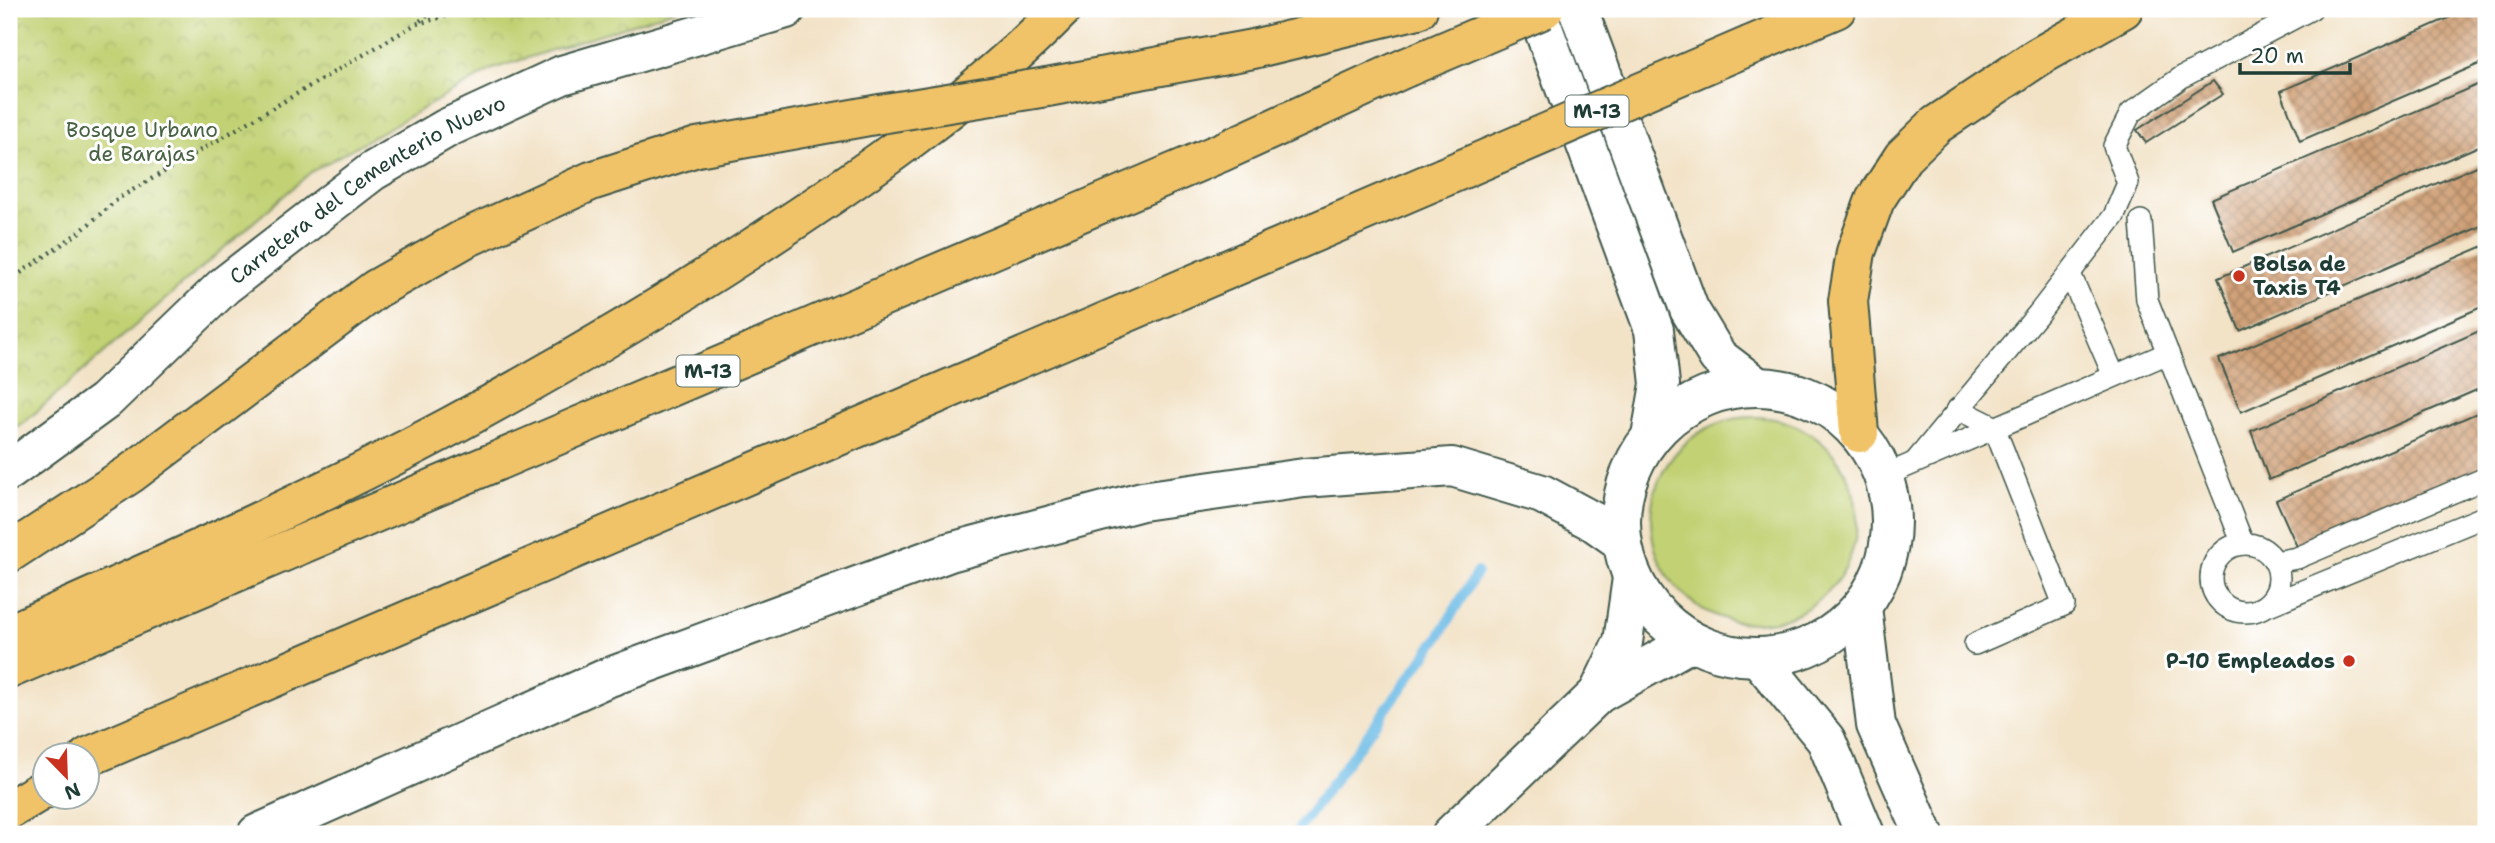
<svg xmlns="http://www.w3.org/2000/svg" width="2495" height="843" font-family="'Shantell Sans',sans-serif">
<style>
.park{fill:url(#park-crowns);stroke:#708754;stroke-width:2}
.garden{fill:#c1d173;stroke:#708754;stroke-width:2}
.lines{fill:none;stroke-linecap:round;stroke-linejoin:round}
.stream{stroke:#6cbbe6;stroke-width:10}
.building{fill:url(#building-cross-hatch)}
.service-casing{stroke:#3f564a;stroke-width:24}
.minor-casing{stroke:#3f564a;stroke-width:42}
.tertiary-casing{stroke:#3f564a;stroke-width:42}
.motorway-casing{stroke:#3f564a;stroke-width:42}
.path{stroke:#3f564a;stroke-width:4.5;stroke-dasharray:2 5;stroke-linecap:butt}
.service{stroke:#fff;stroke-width:21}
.minor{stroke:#fff;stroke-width:38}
.tertiary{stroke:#fff;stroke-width:38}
.motorway{stroke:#f1c369;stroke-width:38}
.motorway-bridge-casing{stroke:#3f564a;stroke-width:42;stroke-linecap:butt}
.motorway-bridge{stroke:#f1c369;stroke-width:38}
.poi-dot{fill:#c8321e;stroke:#fff;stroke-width:2.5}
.labels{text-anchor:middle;stroke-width:6;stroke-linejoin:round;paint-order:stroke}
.shield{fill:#fff;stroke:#627771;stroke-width:2}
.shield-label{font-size:19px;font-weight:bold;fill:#1f3d34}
.park-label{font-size:21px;fill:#486244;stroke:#fff}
.street-label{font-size:21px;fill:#1f3d34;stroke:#fff}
.poi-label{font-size:21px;font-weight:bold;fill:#1f3d34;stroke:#fff;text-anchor:start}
</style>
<defs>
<pattern id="park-crowns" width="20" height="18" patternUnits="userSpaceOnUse" patternTransform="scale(1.75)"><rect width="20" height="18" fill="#c1d173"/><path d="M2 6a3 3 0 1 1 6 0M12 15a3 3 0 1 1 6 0" fill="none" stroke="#a5b464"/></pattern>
<pattern id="building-cross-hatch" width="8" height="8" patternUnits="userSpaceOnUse" patternTransform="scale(1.75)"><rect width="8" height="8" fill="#d1a279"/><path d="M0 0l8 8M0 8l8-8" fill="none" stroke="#a98564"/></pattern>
</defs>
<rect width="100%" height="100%" fill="#fff"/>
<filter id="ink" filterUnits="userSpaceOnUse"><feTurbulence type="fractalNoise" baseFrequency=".0143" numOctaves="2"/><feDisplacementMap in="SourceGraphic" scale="14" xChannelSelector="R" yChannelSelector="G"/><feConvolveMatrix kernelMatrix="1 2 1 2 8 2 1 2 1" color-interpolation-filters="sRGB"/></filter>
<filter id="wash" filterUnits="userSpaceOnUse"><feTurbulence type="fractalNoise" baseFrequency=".00686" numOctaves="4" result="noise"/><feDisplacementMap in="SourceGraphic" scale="28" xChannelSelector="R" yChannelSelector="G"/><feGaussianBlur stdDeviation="1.57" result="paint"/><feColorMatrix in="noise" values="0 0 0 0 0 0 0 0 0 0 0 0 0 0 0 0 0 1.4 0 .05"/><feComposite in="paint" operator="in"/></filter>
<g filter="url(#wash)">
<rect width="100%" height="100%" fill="#f2e2c6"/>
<path class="park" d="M9 9H679L493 69 311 172 26 421 9 431Z"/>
<circle class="garden" cx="1754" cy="520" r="103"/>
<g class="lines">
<path class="stream" d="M1295 834 1438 638 1477 572"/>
</g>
<g id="blocks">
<g class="building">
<path d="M2469 9H2486V61L2300 141 2281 91Z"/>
<path d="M2213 81 2223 94 2146 143 2137 130Z"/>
<path d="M2486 81V143L2233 252 2211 199Z"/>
<path d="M2486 162V224L2240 331 2218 278Z"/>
<path d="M2486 245V305L2241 412 2219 359Z"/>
<path d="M2486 328V386L2269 480 2251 431Z"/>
<path d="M2486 409V468L2298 549 2276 500Z"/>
</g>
</g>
</g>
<g filter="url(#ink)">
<use href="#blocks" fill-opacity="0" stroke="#3f564a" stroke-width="2"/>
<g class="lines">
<defs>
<g id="service">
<path d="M2141 221 2147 300 2243 544"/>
<path d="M2070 274 2114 376"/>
<path d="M1958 409 1994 427 2064 605 1975 644"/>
<path d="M1916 461 2038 314 2114 216 2128 183 2114 146 2131 113 2182 77 2311 9"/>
<path d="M1884 476 2168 353"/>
<circle cx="2245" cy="578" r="34"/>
<path d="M2275 562 2297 558 2486 478"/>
<path d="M2254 611 2486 516"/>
</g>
<g id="minor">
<path d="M1598 694 1623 642 1632 578"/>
<path d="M1452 834 1598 694 1691 642"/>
</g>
<g id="tertiary">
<path d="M1536 9 1654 330 1660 384 1651 436"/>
<path d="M1578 9 1689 309 1718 357 1756 386"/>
<circle cx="1756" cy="522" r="135"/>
<path id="s1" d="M9 471 105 401 224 286 373 171 447 128 562 75 786 9"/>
<path d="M1862 607 1876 725 1924 834"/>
<path d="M1758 657 1826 740 1865 834"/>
<path d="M257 834 604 679 950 552 1142 501 1304 478 1452 467 1542 494 1594 522 1621 541"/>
</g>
<g id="motorway">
<path d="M1751 45 1836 9"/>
<path d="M1047 87 1253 49 1418 9"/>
<path d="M1859 433 1848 301 1856 252 1875 200 1903 157 1936 125 2038 57 2123 9"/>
<path d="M9 553 130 474 376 289 464 239 591 181 697 147 880 114"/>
<path d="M9 634C157 568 307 503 451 426 553 371 652 313 749 250 857 180 972 101 1062 9"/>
<path d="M9 669 1222 152 1405 68"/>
<path d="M88 757 1444 177"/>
<path d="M9 810 46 788"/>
</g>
</defs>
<use href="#service" class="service-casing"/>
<use href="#minor" class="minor-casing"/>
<use href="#tertiary" class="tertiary-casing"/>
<use href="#motorway" class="motorway-casing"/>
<g class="path">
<path d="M420 21 436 9"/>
<path d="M9 281 81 231 119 198 416 24 473 9"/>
</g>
<use href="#service" class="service"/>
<use href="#minor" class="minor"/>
<use href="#tertiary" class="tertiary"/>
<use href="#motorway" class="motorway"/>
<defs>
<g id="motorway-bridge">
<path d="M1405 68 1544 9"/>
<path d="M880 114 1047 87"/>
<path d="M1444 177 1751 45"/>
</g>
</defs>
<use href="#motorway-bridge" class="motorway-bridge-casing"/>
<use href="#motorway-bridge" class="motorway-bridge"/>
</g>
</g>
<g class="poi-dot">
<circle cx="2239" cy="276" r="7"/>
<circle cx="2349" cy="661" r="7"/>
</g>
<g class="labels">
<g class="shield">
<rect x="1565.5" y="95.5" width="63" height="31" rx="5"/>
<rect x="676.5" y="355.5" width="63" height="31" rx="5"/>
</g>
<g class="shield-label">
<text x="1597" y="118">M-13</text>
<text x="708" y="378">M-13</text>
</g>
<g class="park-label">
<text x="142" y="137">Bosque Urbano<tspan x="142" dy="24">de Barajas</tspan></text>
</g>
<g class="street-label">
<text dy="7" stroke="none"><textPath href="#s1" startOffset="458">Carretera del Cementerio Nuevo</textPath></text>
</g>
<g class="poi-label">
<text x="2253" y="271">Bolsa de<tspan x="2253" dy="24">Taxis T4</tspan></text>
<text x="2335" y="668" text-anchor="end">P-10 Empleados</text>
</g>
</g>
<rect width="2495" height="843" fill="none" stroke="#fff" stroke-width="35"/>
<g transform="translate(66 776) rotate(157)"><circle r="33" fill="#ffffff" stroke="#a5b1ae" stroke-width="2"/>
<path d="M0-5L12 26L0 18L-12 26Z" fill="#c8321e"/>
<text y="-10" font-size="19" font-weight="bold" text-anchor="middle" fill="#1f3d34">N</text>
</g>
<path d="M2240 63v10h110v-10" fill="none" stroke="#1f3d34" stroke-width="3.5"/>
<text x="2250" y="63" font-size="21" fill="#1f3d34" stroke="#ffffff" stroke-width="5" paint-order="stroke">20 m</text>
</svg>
